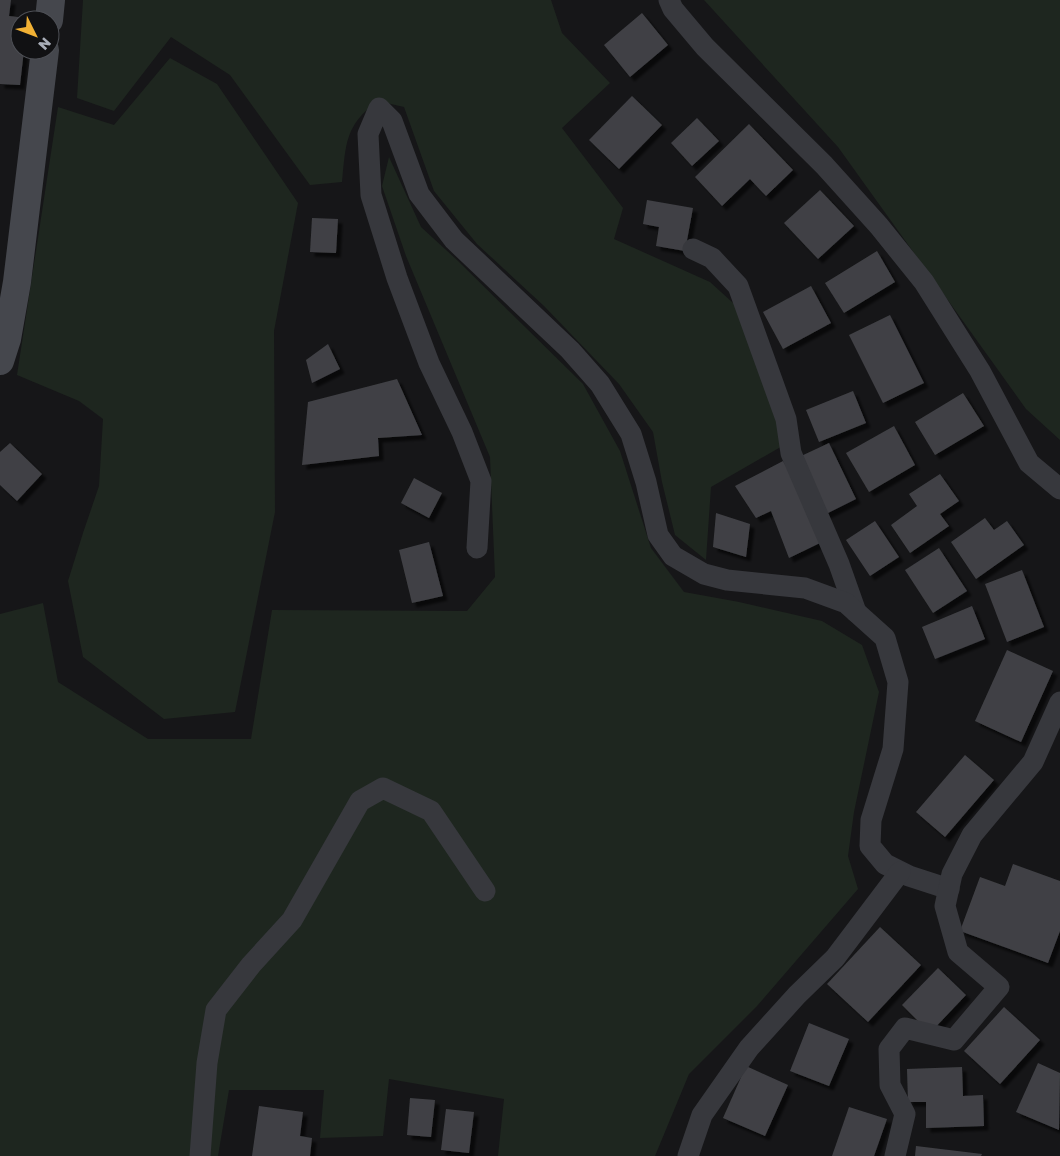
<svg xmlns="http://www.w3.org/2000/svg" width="1060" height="1156" font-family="'Golos Text',sans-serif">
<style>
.green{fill:#1e261f}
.building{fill:#404145;filter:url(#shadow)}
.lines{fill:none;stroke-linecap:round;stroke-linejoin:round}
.street{stroke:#37383d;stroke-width:21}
.secondary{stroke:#45474d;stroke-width:28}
</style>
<defs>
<filter id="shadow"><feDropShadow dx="4.5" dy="4.5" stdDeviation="1" flood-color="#0009"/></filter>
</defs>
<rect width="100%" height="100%" fill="#161618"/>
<g class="green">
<path d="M83 0H551L562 33 610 83 562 128 623 208 614 239 710 282 754 322 798 437 711 487 706 560 675 535 662 482 653 432 619 384 544 306 477 244 434 191 404 107 378 101C345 125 346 143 342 182L310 185 230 75 171 37 114 111 77 98Z"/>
<path d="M704 0H1060V440L1026 409 838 147Z"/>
<path d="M170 58 217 84 298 203 274 331 275 512 235 712 164 719 83 657 68 581 83 533 99 486 103 419 79 401 17 375 58 107 114 125Z"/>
<path d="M389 157 421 227 457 260 583 384 620 451 651 548 684 592 739 602 822 621 862 645 879 692 854 812 848 856 858 889 757 1006 689 1074 655 1156H498L504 1099 389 1079 383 1136 320 1138 324 1090H229L218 1156H0V614L43 603 58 682 148 739H251L272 610 467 611 495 577 490 457 406 256 382 186Z"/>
</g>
<g class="building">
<path d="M0 0H11L9 16 27 18V20H20V50H24L20 85 0 84Z"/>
<path d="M642 13 668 45 630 77 604 45Z"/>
<path d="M632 96 662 125 619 169 589 140Z"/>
<path d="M697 118 719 141 692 166 671 143Z"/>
<path d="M749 124 793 170 766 196 750 179 722 206 695 177Z"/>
<path d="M820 190 854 226 818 259 784 223Z"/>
<path d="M647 200 693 208 685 251 656 246 659 227 643 224Z"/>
<path d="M312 218 338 219 336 253 310 252Z"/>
<path d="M877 251 895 282 844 313 825 283Z"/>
<path d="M811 286 831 323 783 349 763 312Z"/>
<path d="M890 315 924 383 883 403 849 335Z"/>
<path d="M328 344 340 369 312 383 306 360Z"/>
<path d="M397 379 422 435 378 438 379 456 302 465 308 402Z"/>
<path d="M853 391 866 423 819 442 806 410Z"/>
<path d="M963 393 984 426 935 455 915 422Z"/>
<path d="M894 426 915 465 869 492 846 453Z"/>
<path d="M10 443 42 474 17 501 0 485V452Z"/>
<path d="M829 443 856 499 822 516 799 457Z"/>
<path d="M783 461 803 496 820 543 789 558 771 511 756 518 735 486Z"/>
<path d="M940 474 959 501 940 514 949 526 910 553 891 525 917 506 909 494Z"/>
<path d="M414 478 442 493 429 518 401 503Z"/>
<path d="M716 513 750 524 746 557 713 547Z"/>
<path d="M985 518 994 530 1007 521 1024 545 976 579 951 542Z"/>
<path d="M875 521 899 557 870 576 846 540Z"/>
<path d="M429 542 443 596 412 603 399 550Z"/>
<path d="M939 548 967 591 933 613 905 570Z"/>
<path d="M1022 570 1044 627 1007 642 985 584Z"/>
<path d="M972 606 985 639 935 659 922 627Z"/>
<path d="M1007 650 1053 671 1021 742 975 721Z"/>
<path d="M965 755 994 780 945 837 916 812Z"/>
<path d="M1013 864 1060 881V931L1048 963 960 931 980 877 1005 886Z"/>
<path d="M880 927 921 965 868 1022 827 984Z"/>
<path d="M938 968 966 995 930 1033 902 1005Z"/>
<path d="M1004 1007 1040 1040 1000 1084 964 1051Z"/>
<path d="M809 1023 849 1039 829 1086 790 1071Z"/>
<path d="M1038 1063 1060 1073 1059 1130 1016 1112Z"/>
<path d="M746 1066 788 1085 765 1136 723 1118Z"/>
<path d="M962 1067 963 1096 983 1095 984 1126 926 1128V1102H908L907 1069Z"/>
<path d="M410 1098 435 1100 431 1137 407 1135Z"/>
<path d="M259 1106 303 1112 300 1136 312 1138 310 1156H252Z"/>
<path d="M849 1107 887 1119 874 1156H832Z"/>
<path d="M446 1109 474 1112 469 1153 441 1150Z"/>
<path d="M916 1146 982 1154 981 1156H915Z"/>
</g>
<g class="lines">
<g class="street">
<path d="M669 0 673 9 705 47 824 165 879 226 924 282 980 371 1029 463 1060 489"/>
<path d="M693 249 712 258 738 286 786 419 791 453 839 564 856 612"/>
<path d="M477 548 481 481 462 432 429 363 397 278 371 195 368 134 379 108 392 121 419 194 454 240 570 350 600 384 631 434 646 482 658 535 673 556 704 574 727 580 805 588 846 603 885 638 898 682 893 749 871 820 870 846 885 864 909 876 949 889"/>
<path d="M200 1156 207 1063 216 1010 251 965 292 920 360 801 383 788 431 811 485 891"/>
<path d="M688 1156 702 1115 749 1048 797 995 835 958 900 872"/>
<path d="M895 1156 905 1114 890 1085 889 1049 905 1028 954 1040 999 987 958 952 945 906 952 874 972 835 1033 762 1060 702"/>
</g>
<g class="secondary">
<path d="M49 20 51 0"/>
<path d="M0 361 7 339 17 282 45 50"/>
</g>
</g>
<g transform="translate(35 35) rotate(132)"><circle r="24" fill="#111113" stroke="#4d4f55"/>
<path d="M0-4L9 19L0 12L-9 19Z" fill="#f2b134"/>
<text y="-8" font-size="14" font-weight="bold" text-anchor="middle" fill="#a8adb8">N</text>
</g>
</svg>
